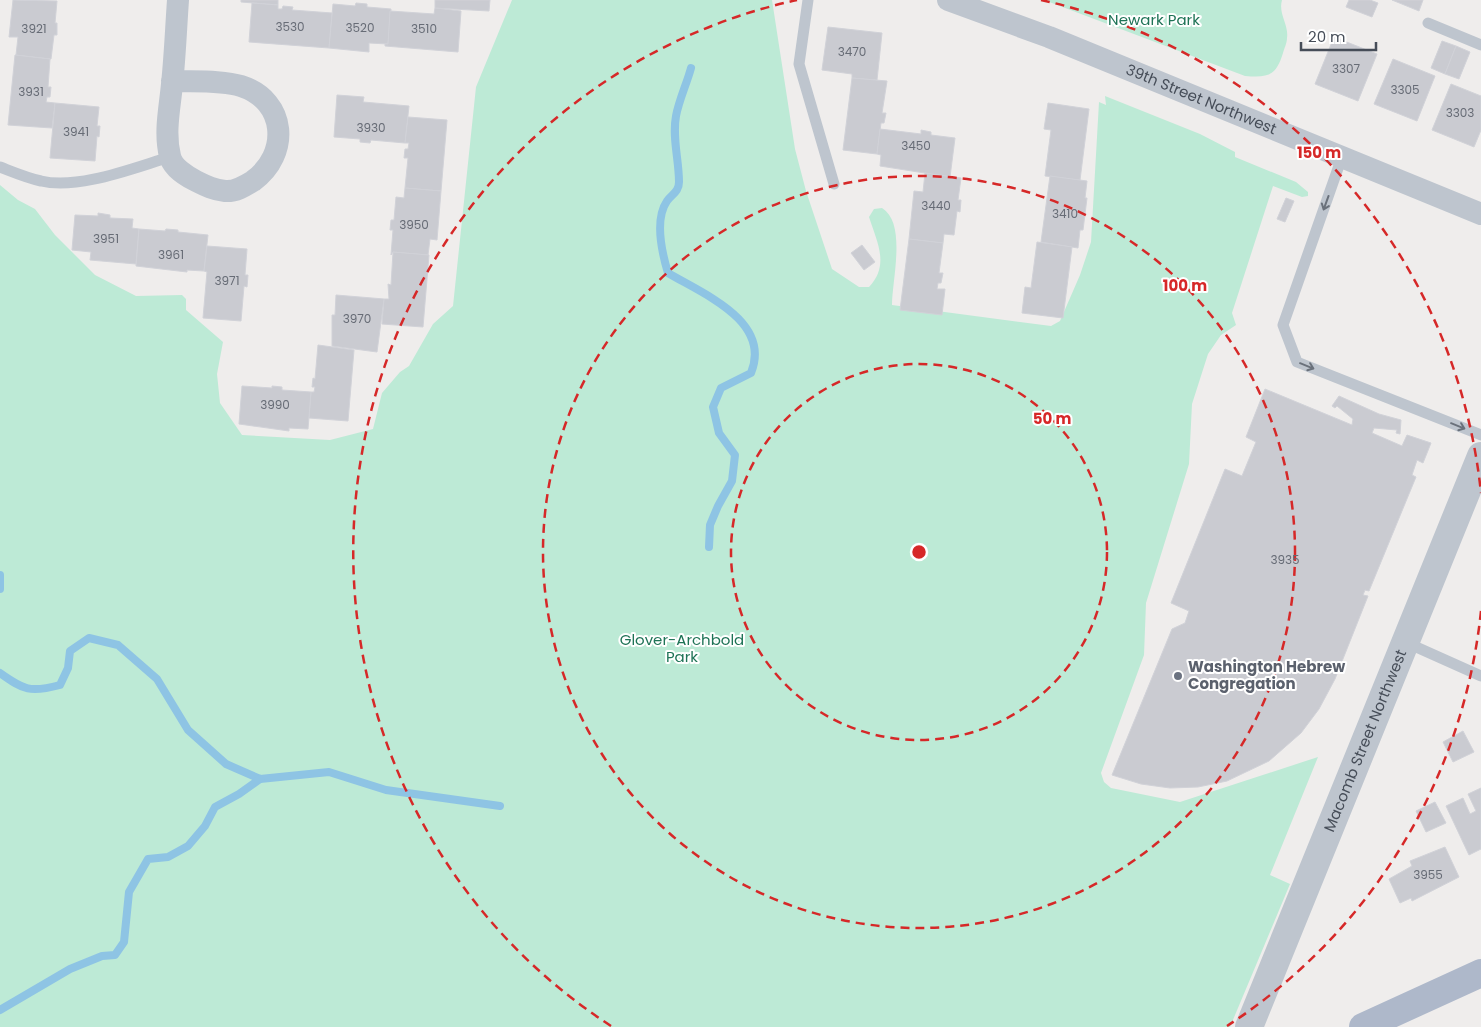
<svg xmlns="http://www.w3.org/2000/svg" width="1481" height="1027" font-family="Poppins,sans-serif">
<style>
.green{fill:#bdead6}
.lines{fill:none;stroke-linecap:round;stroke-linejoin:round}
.stream{stroke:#8ec4e4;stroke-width:8}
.building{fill:#cacbd1;stroke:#d1d2d8}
.service{stroke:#bec5ce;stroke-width:11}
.minor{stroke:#bec5ce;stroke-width:22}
.tertiary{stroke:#bec5ce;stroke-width:28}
.primary{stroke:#aeb8ca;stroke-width:28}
.oneway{stroke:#6a717b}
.ring{fill:none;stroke:#d62828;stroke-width:2.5;stroke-dasharray:9 6}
.worship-dot{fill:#6b7280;stroke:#fff;stroke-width:2}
.labels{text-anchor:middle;stroke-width:4;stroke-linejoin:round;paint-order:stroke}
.number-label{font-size:12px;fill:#676c76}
.park-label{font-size:15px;fill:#1e7356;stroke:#fff}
.street-label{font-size:15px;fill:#464d58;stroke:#fff}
.worship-label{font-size:15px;font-weight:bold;fill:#5b616d;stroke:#fff;text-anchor:start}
.centre{fill:#d62828;stroke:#fff;stroke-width:2.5}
.ring-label{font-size:15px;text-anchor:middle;font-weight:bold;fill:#d62828;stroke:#fff;stroke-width:4;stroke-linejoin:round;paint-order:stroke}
</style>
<rect width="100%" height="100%" fill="#efedec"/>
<g class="green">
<path d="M512 0H772L795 149 806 191 832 269 859 287H869C890 265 877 242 869 217L874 209 882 208C907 223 892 280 892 305L1051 326 1060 321 1080 275 1091 242 1099 102 1106 105 1105 96 1200 134 1235 152V157L1296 182 1308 192V196L1302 197 1273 186 1232 313 1236 325 1221 335 1208 354 1192 404 1189 464 1146 603 1144 655 1101 773 1104 782 1111 788 1180 802 1318 757 1270 875 1290 884 1230 1027H0V185L18 200 35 209 55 235 95 275 136 296 182 295 186 299V310L223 342 217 374 220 403 242 435 330 440 373 429 382 393 400 372 409 366 433 324 453 306 476 87Z"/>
<path d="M1044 0H1282C1278 14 1289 25 1287 38 1287 43 1284 49 1283 53 1276 76 1268 78 1245 76Z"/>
</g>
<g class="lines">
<g class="stream">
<path d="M691 68C687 83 679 100 676 116 672 138 679 160 679 182 679 192 672 194 667 201 654 220 662 253 668 273 703 294 772 321 751 373L721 388 713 407 719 433 735 455 732 481 718 506 710 525 709 547"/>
<path d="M0 575V589"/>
<path d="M0 673C24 690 30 693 60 685L68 668 70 651 89 638 118 645 157 679 188 730 226 764 260 779 329 772 386 790 500 806"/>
<path d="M0 1010 70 969 102 956 115 955 124 942 129 892 148 859 168 857 188 846 205 826 215 807 239 794 260 779"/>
</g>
</g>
<g class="building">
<path d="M13 0 57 1 55 23H57V35H54L51 59 16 55 18 37H9Z"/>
<path d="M241 0H278V5L241 2Z"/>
<path d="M435 0H490L489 11 435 8Z"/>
<path d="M1349 0H1370L1378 3 1372 17 1346 7Z"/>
<path d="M1392 0H1423L1419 11Z"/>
<path d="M252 3 278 5V9H282L283 6 293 7 292 10 332 13 329 48 249 42Z"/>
<path d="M356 3 367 4V7L391 9 388 44 369 43V52L329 48 333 4 355 6Z"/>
<path d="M435 8 461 11 458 52 385 46V44H388L390 11 434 14Z"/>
<path d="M828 27 882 33 877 80 852 78V74L822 70Z"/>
<path d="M1334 37 1377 54 1358 101 1315 84Z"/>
<path d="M1442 41 1456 46 1445 74 1431 68Z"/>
<path d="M1456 46 1470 52 1459 79 1445 74Z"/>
<path d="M15 55 50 59 48 87H51L50 97H47L46 102 55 103 52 128 8 125Z"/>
<path d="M1393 59 1435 76 1417 121 1374 104Z"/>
<path d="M852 78 887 81 882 113H886L884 123H881L877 154 843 150Z"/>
<path d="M1451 84 1481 96V130L1474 147 1432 130Z"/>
<path d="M337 95 364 97 363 102 409 106 405 143 371 140 370 143 360 142V139L334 137Z"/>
<path d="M55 103 99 107 97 126H100L99 137 97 136 95 161 50 158Z"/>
<path d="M1048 103 1089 109 1080 180 1045 176 1051 130 1044 129Z"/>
<path d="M408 117 447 120 441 191 405 188 408 158H404L405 149H408L409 143H405Z"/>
<path d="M880 129 921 134V130L931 132V135L955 138 950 177 880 166 881 155 877 154Z"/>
<path d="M925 173 961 178 958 200H961L960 212 957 211 954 235 944 234 943 243 909 239 914 191 923 192Z"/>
<path d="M1050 176 1087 181 1085 198H1087L1083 230H1080L1078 248 1041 242Z"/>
<path d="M405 188 441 191 437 240 430 239 428 255 393 252 391 255 393 230H390L391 220H394L396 197 404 198Z"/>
<path d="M1286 198 1294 201 1285 222 1277 219Z"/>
<path d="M98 213 110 215V218L133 219 132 228 139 229 136 264 90 260 91 252 72 250 75 215 98 216Z"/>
<path d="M139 229 165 231 166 229 178 230V232L208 235 204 271 187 270V272L136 266Z"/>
<path d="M909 239 943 243 939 273H943L941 283H938L937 289H945L942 315 900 310Z"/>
<path d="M1037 242 1072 247 1063 318 1022 313 1025 287 1031 288Z"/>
<path d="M862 245 875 262 864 270 851 253Z"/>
<path d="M207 246 247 249 245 275H248L247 287 244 286 241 321 203 318 207 272 204 271Z"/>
<path d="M393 252 429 255 423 327 382 324 384 299H389L388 284 391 285Z"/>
<path d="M336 295 384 299 377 352 332 346V315H335Z"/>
<path d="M318 345 354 350 348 421 309 418 311 392H314L315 387H312L313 378 315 379Z"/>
<path d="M242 386 272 388V386L282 387V390L311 392 308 429 289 428V431L239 424Z"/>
<path d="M1265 389 1352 425 1353 419 1337 406 1335 408 1332 406 1339 396 1379 414 1401 420 1400 434 1396 433 1397 430 1374 428 1372 433 1402 446 1407 435 1431 443 1423 463 1417 460 1412 475 1416 477 1369 591 1365 590 1363 595 1368 596 1335 679 1319 709 1301 733 1269 761 1227 781 1198 787 1170 788 1141 784 1112 775 1172 629 1185 623 1189 611 1171 603 1225 469 1242 476 1256 442 1246 437Z"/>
<path d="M1463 731 1474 752 1453 762 1443 742Z"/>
<path d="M1481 788V849L1469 855 1446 806 1463 798 1470 814 1476 811 1468 794Z"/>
<path d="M1435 802 1446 823 1426 832 1416 811Z"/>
<path d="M1445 847 1459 877 1412 901 1411 898 1400 903 1389 879 1412 866 1410 861Z"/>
</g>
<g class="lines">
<g class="service">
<path d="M808 0 799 64 834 184"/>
<path d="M1428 23 1481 45"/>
<path d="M1342 157 1283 325 1297 362 1481 435"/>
<path d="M0 167C13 172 27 178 41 181 78 190 133 168 170 157"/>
<path d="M1405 642 1481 676"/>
</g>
<g class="minor">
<path id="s1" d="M948 0 1049 37 1481 214"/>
<path d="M172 81C192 82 222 80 241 86 287 101 290 154 253 181 245 186 235 192 225 191 214 190 206 186 196 181 186 176 172 167 170 156 164 132 170 107 172 84 175 56 176 28 178 0"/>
</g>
<path class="tertiary" id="s2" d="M1249 1027 1481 456"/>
<path class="primary" d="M1363 1027 1481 973"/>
</g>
<defs><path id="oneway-shaft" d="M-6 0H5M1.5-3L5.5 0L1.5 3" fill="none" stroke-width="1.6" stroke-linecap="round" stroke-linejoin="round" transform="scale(1.25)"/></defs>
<g class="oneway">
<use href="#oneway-shaft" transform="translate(1326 203) rotate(110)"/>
<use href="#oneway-shaft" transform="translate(1307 366) rotate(22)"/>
<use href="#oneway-shaft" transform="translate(1458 426) rotate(22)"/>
</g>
<g class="ring">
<circle cx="919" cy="552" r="188"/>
<circle cx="919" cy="552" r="376"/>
<path d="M1481 611A565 565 0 0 1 1227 1026M611 1026A565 565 0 0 1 797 0M1041 0A565 565 0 0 1 1481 493"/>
</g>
<circle class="worship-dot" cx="1178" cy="676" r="5"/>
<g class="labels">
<g class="number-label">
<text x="290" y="31">3530</text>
<text x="360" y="32">3520</text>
<text x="34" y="33">3921</text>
<text x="424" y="33">3510</text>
<text x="852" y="56">3470</text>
<text x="1346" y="73">3307</text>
<text x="1405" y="94">3305</text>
<text x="31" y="96">3931</text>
<text x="1460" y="117">3303</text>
<text x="371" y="132">3930</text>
<text x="76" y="136">3941</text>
<text x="916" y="150">3450</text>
<text x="936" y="210">3440</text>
<text x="1065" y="218">3410</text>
<text x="414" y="229">3950</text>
<text x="106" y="243">3951</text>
<text x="171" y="259">3961</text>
<text x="227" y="285">3971</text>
<text x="357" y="323">3970</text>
<text x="275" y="409">3990</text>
<text x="1285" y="564">3935</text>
<text x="1428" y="879">3955</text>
</g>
<g class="park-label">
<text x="1154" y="25">Newark Park</text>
<text x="682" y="645">Glover-Archbold<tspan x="682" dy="17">Park</tspan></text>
</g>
<g class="street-label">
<text dy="5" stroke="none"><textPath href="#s1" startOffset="272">39th Street Northwest</textPath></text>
<text dy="5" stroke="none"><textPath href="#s2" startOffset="309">Macomb Street Northwest</textPath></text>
</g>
<g class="worship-label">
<text x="1188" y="672">Washington Hebrew<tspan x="1188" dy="17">Congregation</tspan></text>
</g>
</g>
<circle cx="919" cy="552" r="8" class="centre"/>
<g class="ring-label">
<text x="1319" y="158">150 m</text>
<text x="1185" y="291">100 m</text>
<text x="1052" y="424">50 m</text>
</g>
<path d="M1301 42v8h75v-8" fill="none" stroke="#464d58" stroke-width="2.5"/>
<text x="1308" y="42" font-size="15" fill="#464d58" stroke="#ffffff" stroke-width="4" paint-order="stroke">20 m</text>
</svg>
